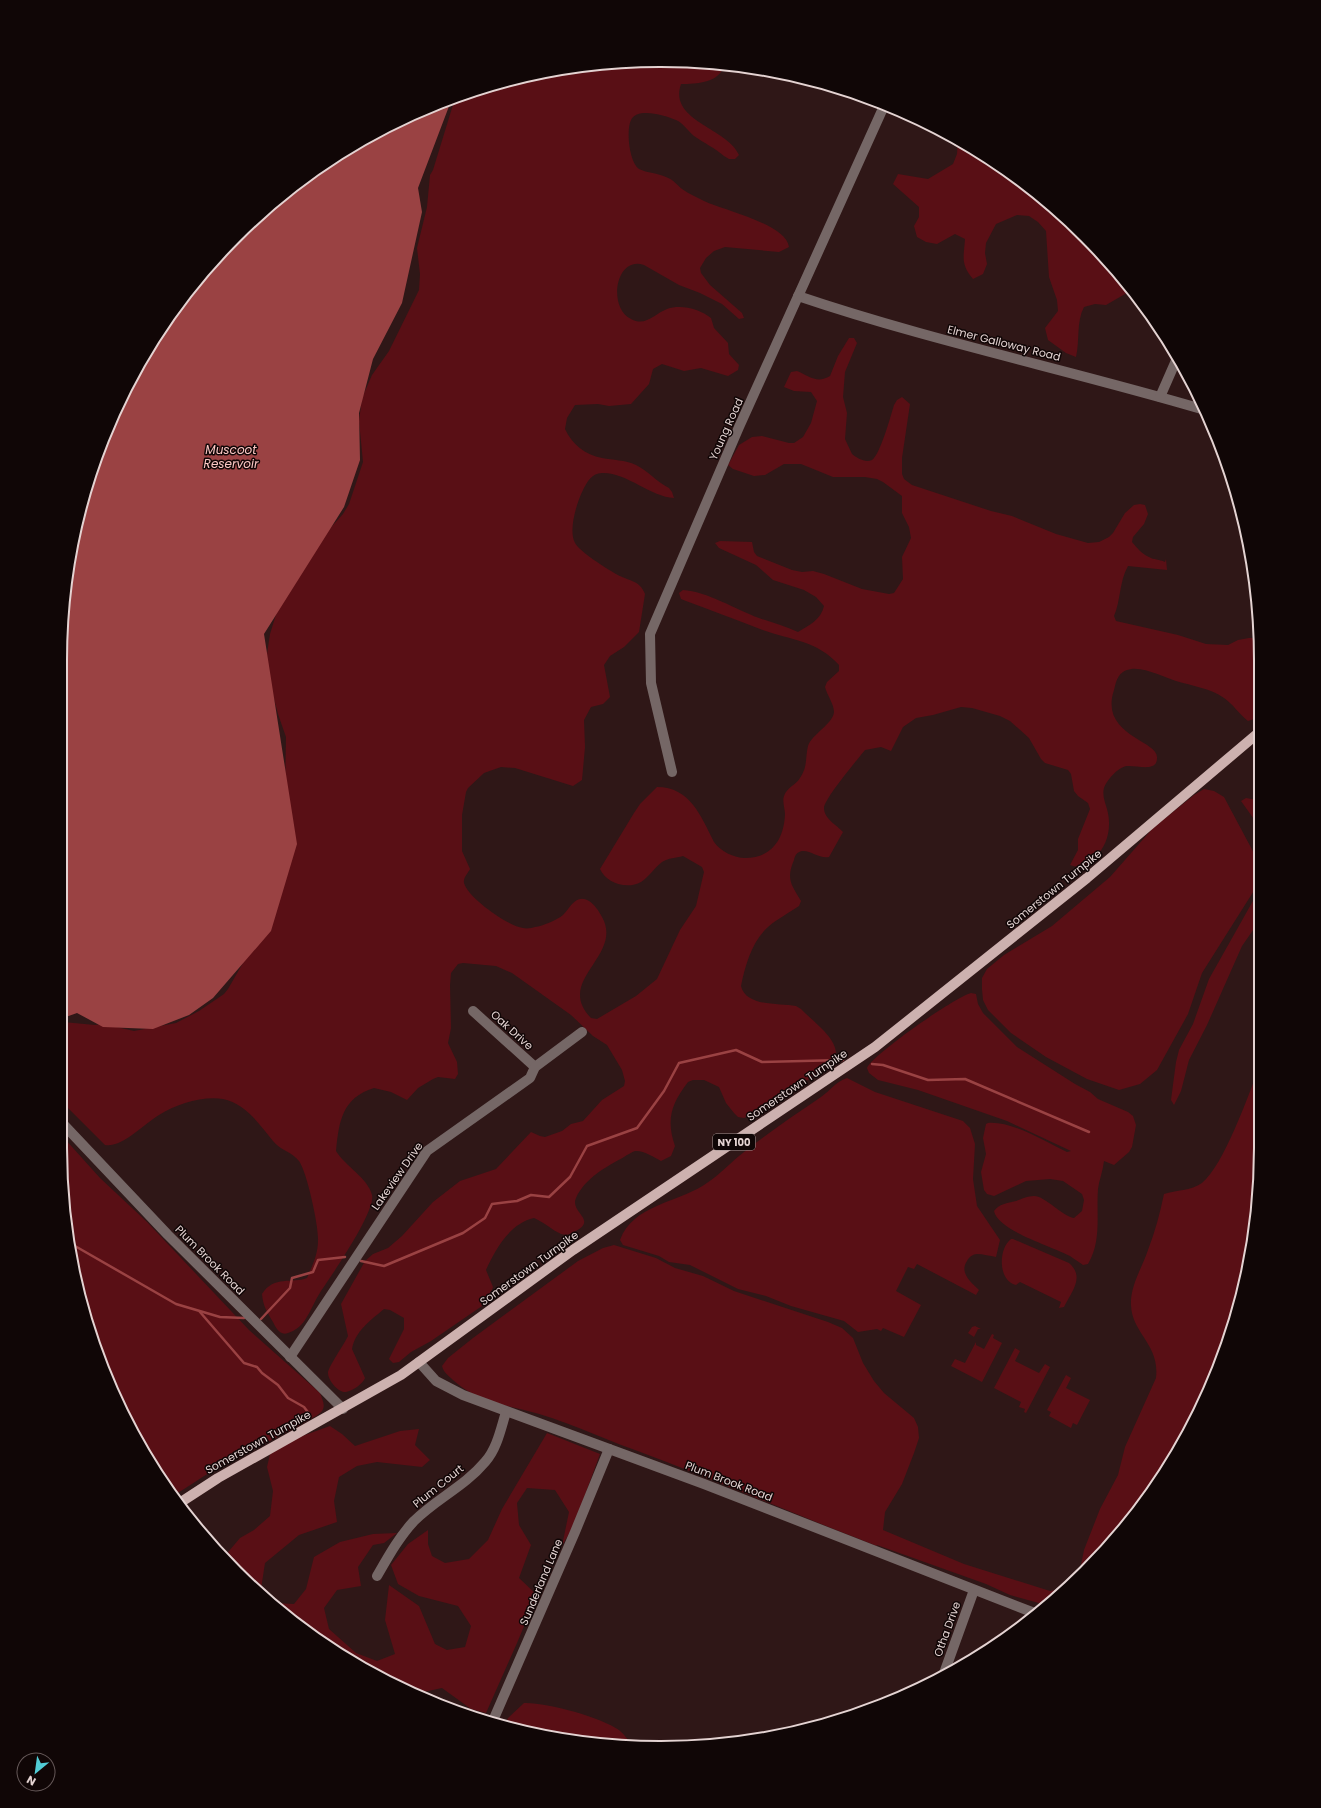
<svg xmlns="http://www.w3.org/2000/svg" width="1321" height="1808" font-family="Poppins,sans-serif">
<style>
.green{fill:#590f15}
.water{fill:#9a4243}
.lines{fill:none;stroke-linecap:round;stroke-linejoin:round}
.stream{stroke:#9a4243;stroke-width:2.5}
.minor{stroke:#756766;stroke-width:10}
.major{stroke:#cdb1af;stroke-width:10}
.labels{text-anchor:middle;stroke-width:3;stroke-linejoin:round;paint-order:stroke}
.shield{fill:#100606;stroke:#a49695;stroke-width:1}
.shield-label{font-size:10px;font-weight:bold;fill:#e4d3d2}
.street-label{font-size:11px;fill:#e4d3d2;stroke:#100606}
.water-label{font-size:12px;font-style:italic;fill:#fbc7c4;stroke:#100606}
.rim{fill:none;stroke:#e4d3d2;stroke-width:2}
</style>
<rect width="100%" height="100%" fill="#2f1717"/>
<g class="green">
<path d="M621 61 724 65C720 83 696 84 681 84 668 121 728 128 739 155L735 159H729L724 156C715 148 704 143 694 136 688 131 683 123 676 120 665 115 637 107 631 120 626 130 629 162 639 169 647 173 658 173 666 177 674 180 677 185 682 189 689 194 697 197 704 201 723 210 786 224 789 247L779 252 725 247 714 251 706 258 700 268 701 273 710 285 742 313 744 318 739 319 722 304 700 293 679 285 644 265C616 255 607 307 631 319 646 327 654 314 667 309 681 304 700 309 711 318L714 328 728 343 729 354 739 365 738 370 728 376 701 368 684 371 662 364 653 369 649 384 631 404 609 406 598 404 575 405 567 418 565 429C572 444 585 455 602 458 613 460 625 460 636 465 648 471 657 482 669 488L672 492 674 498C651 497 626 472 602 473 592 473 587 482 583 490 577 502 568 530 575 543 580 552 606 568 616 574 628 581 640 580 645 594L639 632 624 647 610 656 604 665 610 697 603 704 591 707 584 720 585 747 582 780 573 786 515 768 501 767 484 773 468 788 466 792 462 815V851L470 869C468 873 463 878 464 883 468 898 508 926 523 928 527 929 532 928 535 927 543 926 557 920 563 915 570 908 576 893 589 901 594 904 599 911 602 917 624 956 554 980 591 1018L597 1019 636 996 657 979 680 930 696 906 704 872 702 867 683 856C676 858 668 858 662 862 654 868 649 877 641 882 627 890 606 883 600 869L634 813 640 804 657 787C690 787 701 816 714 842 720 851 734 858 745 858 772 858 784 839 785 814 785 809 782 801 784 796 787 787 796 785 800 778 808 766 805 758 808 746 812 734 833 724 834 712 834 704 827 695 825 687L827 682 839 671V665C817 640 789 640 760 629 735 619 710 610 686 601L681 599 679 593 683 590C706 591 737 610 759 618 773 623 785 626 798 632 809 625 821 620 824 606L816 597 804 590 773 580 756 565 719 548 715 543 720 541 752 542 754 552 757 556 792 570 802 572 813 571 824 574 862 589 889 594 894 593 903 579 902 557 911 538 909 527 902 513V496L883 482 877 479 865 477H833L801 464H784L765 475 754 476 733 469 728 465 739 445 752 437 762 436 789 443H794L803 437 811 423 817 401 811 392 794 391 784 387 791 372 797 371C809 376 817 384 830 376L838 356 849 338H854L857 343 845 372 843 397 847 413 845 439 852 454C857 458 865 463 872 460 880 455 891 415 894 405L897 400 902 397 910 404 902 458V474L904 479 912 485 991 511 1012 516 1056 534 1088 543 1099 542 1109 537 1113 533 1125 513 1134 505 1140 504 1145 505 1148 514 1144 524 1133 537 1132 542C1137 548 1142 554 1149 557 1154 560 1159 559 1165 562L1166 559 1167 570 1128 566C1119 582 1121 600 1114 616L1116 621 1178 635 1206 644 1228 645 1238 640 1249 638H1256L1257 718 1248 721C1239 714 1233 704 1224 698 1210 688 1192 686 1176 681 1161 677 1132 659 1119 676 1116 680 1115 686 1114 690 1099 735 1157 740 1157 757 1158 773 1137 765 1127 766 1118 767 1107 780 1104 788 1102 795 1105 802 1107 809 1112 827 1108 845 1094 859 1087 866 1080 869 1070 865L1078 850V839L1090 809 1088 803 1078 796 1074 791 1071 774 1068 770 1045 763 1041 759 1029 738 1010 721 1000 716 972 708 961 707 933 715 916 718 903 727 891 751 881 747 865 750C857 760 824 799 824 808 824 819 837 825 843 832L829 857C819 859 811 850 802 851 797 852 795 855 794 860 786 879 791 884 801 901L799 906C789 913 777 919 768 927 752 941 745 966 741 986 746 1007 779 1003 796 1006L801 1009C812 1021 842 1041 835 1059L810 1079 793 1086 771 1105 744 1118 738 1117 734 1113 726 1103 719 1087 704 1080H693L688 1082C671 1104 666 1120 675 1146L671 1156 661 1161C654 1157 643 1150 635 1151 632 1152 627 1155 624 1157 606 1167 585 1178 576 1198 569 1214 602 1220 570 1234 567 1235 564 1235 561 1234 552 1230 544 1222 534 1218 510 1223 495 1250 486 1270L493 1287 489 1298 482 1306 431 1341 411 1352 399 1362 393 1363 389 1359 404 1329V1318L390 1310 384 1309C371 1320 355 1331 352 1349L365 1378C363 1384 352 1391 346 1392 338 1393 328 1380 328 1373 327 1369 345 1343 348 1336L341 1304 365 1261 373 1254 388 1248 402 1236 433 1202 460 1181 496 1169 531 1132 540 1136 545 1137 562 1131 571 1124 583 1121 602 1100 624 1086 625 1081 622 1070 607 1045 593 1036 571 1015 512 973 496 966 463 963 458 964 451 973 450 985 451 1028 448 1043 457 1062 458 1074 455 1079 438 1077 433 1079 418 1088 407 1100 391 1092 374 1088C342 1098 339 1121 336 1151 345 1166 368 1178 372 1195 376 1211 332 1275 321 1291 315 1300 311 1311 305 1320 301 1326 295 1331 288 1333 280 1336 276 1328 273 1322 267 1312 263 1306 262 1294 274 1275 292 1284 307 1278 312 1267 318 1254 318 1241 319 1227 307 1172 299 1161 292 1152 280 1150 273 1141 260 1125 245 1103 223 1099 202 1096 177 1104 159 1115 144 1124 122 1148 105 1145L64 1104 63 1022 95 1025 103 1024 134 1031 176 1023 199 1011 224 994 228 989 247 956 285 791 286 737 278 714 268 676 267 654 270 634 282 595 323 536 343 514 349 504 363 462 359 421 362 398 372 375 389 351 419 290 420 274 417 248 427 207 430 175 433 170 452 108 456 99 505 81Z"/>
<path d="M958 139 1056 209 1132 290 1106 305 1095 304 1084 307C1076 322 1080 341 1076 357L1066 353 1048 340 1045 328 1058 311 1057 300 1049 277 1046 231 1038 222 1029 216 1017 215 996 224 986 243 985 253 987 264 983 274 973 279C960 264 964 256 965 239L955 234 937 244 926 242 917 237 914 226 919 217V207L893 184 898 174 928 179 953 164 957 154Z"/>
<path d="M1204 789 1214 791 1224 797 1256 857 1258 881 1255 889 1202 973 1188 1014 1157 1070 1140 1084 1119 1090 1087 1079 1046 1057 1011 1033 988 1010 983 1000 982 989V978L987 969 1004 955 1052 926 1110 877 1153 828 1194 795Z"/>
<path d="M1246 798 1257 800V827L1256 822 1241 801Z"/>
<path d="M1258 892V923L1242 946 1207 1025 1189 1060 1181 1091 1174 1105 1171 1100 1176 1062 1179 1050 1193 1024 1209 979Z"/>
<path d="M971 993 976 994 978 1004 983 1013 1017 1047 1075 1084 1090 1092 1098 1099 1128 1112 1133 1116 1136 1125 1132 1147 1129 1152 1114 1165 1104 1161C1103 1171 1099 1180 1098 1189 1096 1214 1102 1241 1088 1264L1083 1265C1079 1262 1074 1259 1070 1256 1052 1246 998 1231 994 1211 999 1204 1007 1203 1016 1201 1021 1199 1028 1196 1034 1196 1045 1196 1062 1216 1074 1218L1082 1211 1084 1200 1082 1194 1063 1181 1050 1179 1026 1181 994 1196 987 1194 984 1190 981 1172 986 1154 983 1138 986 1124 988 1123C1013 1121 1045 1142 1067 1152L1071 1151 1007 1121 918 1090 878 1080 869 1073 867 1068C872 1055 955 997 971 993Z"/>
<path d="M1259 1068 1260 1187 1240 1303 1199 1413 1160 1481 1112 1543 1075 1578 1080 1570 1084 1550 1100 1509 1118 1475 1125 1447 1156 1378C1160 1344 1132 1334 1131 1305 1130 1286 1142 1268 1148 1250 1155 1232 1160 1213 1164 1194 1176 1190 1191 1191 1202 1183 1224 1165 1248 1096 1259 1068Z"/>
<path d="M847 1078 875 1092 963 1121 970 1128 975 1144 973 1179 977 1206 1000 1240 996 1257C990 1256 983 1254 977 1254 973 1254 969 1257 967 1261 959 1273 971 1282 979 1290L976 1295 917 1264 914 1269 908 1267 896 1291 921 1305 904 1337 883 1328 881 1331 877 1329 858 1332 844 1321 791 1306 766 1296 738 1289 690 1265 669 1262 659 1256 623 1245 620 1240C633 1205 676 1203 704 1185 717 1177 727 1166 739 1156 765 1135 793 1116 821 1097 831 1090 835 1082 847 1078Z"/>
<path d="M64 1138 100 1178 147 1222 249 1330 320 1393C322 1399 326 1405 322 1411 319 1415 312 1418 307 1421 277 1439 244 1452 214 1470 200 1478 187 1488 172 1496L161 1481 106 1378 81 1303 65 1226Z"/>
<path d="M1011 1239H1013L1069 1263C1085 1277 1072 1291 1064 1307L1059 1308 1061 1302 1020 1282 1016 1285C998 1281 998 1249 1011 1239Z"/>
<path d="M614 1245 656 1258 675 1268 703 1276 734 1291 828 1322 842 1328 853 1338 863 1363 874 1381 884 1393 914 1418 918 1427 919 1438 914 1453 902 1484 885 1512 883 1530 964 1564 1050 1591 1065 1588 1046 1605 1010 1595 986 1584 877 1545V1546C796 1515 716 1480 635 1450 598 1437 563 1419 524 1410 495 1403 476 1400 453 1380 448 1375 444 1373 442 1366L448 1358 473 1338 578 1261 603 1248Z"/>
<path d="M975 1326 981 1329H978L974 1337 968 1333 972 1327Z"/>
<path d="M992 1334 994 1335 993 1338 1002 1343 982 1382 951 1366 955 1359 965 1363 976 1342V1345L984 1349Z"/>
<path d="M1015 1348 1020 1351 1015 1361 1039 1373 1045 1364 1050 1367 1026 1413 1024 1412 1025 1409 1019 1407 1021 1402 994 1388Z"/>
<path d="M1066 1375 1071 1378 1066 1388 1090 1400 1077 1425 1073 1423 1071 1428 1049 1416 1051 1412 1047 1410Z"/>
<path d="M330 1426 342 1434 355 1446 400 1431 419 1429 415 1445 430 1460 422 1467 377 1462 357 1466 339 1477 334 1501 337 1522 299 1535 265 1563 261 1589 274 1603 294 1604 306 1589 314 1557 340 1542 373 1534 397 1533 384 1543 373 1545 358 1567 361 1586 337 1590 324 1608 329 1629 356 1653 377 1661 395 1654 385 1620 389 1585 419 1606 435 1644 447 1650 465 1647 471 1626 458 1606 419 1596 398 1584 391 1565 408 1544 428 1530V1544L432 1556 445 1563 469 1559 488 1540 502 1509 547 1433 600 1454 574 1525 562 1546 569 1512 555 1490 527 1488 517 1503 519 1525 531 1545 519 1578 537 1595 517 1643 486 1713 471 1709 442 1688 414 1694 395 1686 327 1647 264 1599 223 1558 240 1538 254 1530 270 1516 273 1491 267 1467 270 1454 294 1439Z"/>
<path d="M524 1703C545 1702 601 1717 619 1730 624 1734 629 1741 633 1746L621 1747 544 1737 504 1726 508 1718Z"/>
</g>
<path class="water" d="M451 101 418 188 422 212 402 303 373 359 359 413 360 460 344 507 264 634 297 844 271 931 213 998 189 1015 153 1029 103 1027 77 1013 63 1018 60 660 65 582 80 505 106 430 161 327 209 264 295 184 395 122Z"/>
<g class="lines">
<g class="stream">
<path d="M872 1064 883 1065 928 1080 965 1079 1089 1132"/>
<path d="M68 1242 176 1304 220 1317 244 1318"/>
<path d="M361 1261 384 1266 463 1233 485 1218 492 1204 517 1201 531 1195 549 1197 570 1177 587 1146 637 1128 664 1091 679 1063 736 1050 762 1062 843 1060"/>
<path d="M200 1312 244 1363 257 1367 262 1373 278 1385 288 1398 304 1407 310 1415"/>
<path d="M261 1319 290 1288 292 1278 313 1272 318 1260 345 1257"/>
</g>
<g class="minor">
<path d="M798 296C931 341 1070 370 1205 410"/>
<path d="M1160 397 1178 356"/>
<path d="M672 772 651 683 650 634 739 427 884 106"/>
<path d="M473 1011 535 1067"/>
<path d="M64 1125 168 1235 343 1409"/>
<path d="M290 1357 427 1151 530 1078 535 1067 582 1032"/>
<path d="M419 1362 436 1381 463 1395 704 1484 1037 1614"/>
<path d="M377 1576C388 1557 399 1537 414 1521 436 1499 465 1486 485 1462 497 1449 501 1428 506 1412"/>
<path d="M943 1676 974 1590"/>
<path d="M492 1723 575 1532 609 1449"/>
</g>
<path class="major" d="M178 1504 218 1478 401 1375 573 1250 875 1047 1087 878 1257 734"/>
</g>
<g class="labels">
<rect class="shield" x="713" y="1134" width="42" height="16" rx="3"/>
<g class="shield-label">
<text x="734" y="1146">NY 100</text>
</g>
<g class="street-label">
<text transform="translate(1004 343) rotate(14)" y="4">Elmer Galloway Road</text>
<text transform="translate(726 429) rotate(-66)" y="4">Young Road</text>
<text transform="translate(1054 889) rotate(-39)" y="4">Somerstown Turnpike</text>
<text transform="translate(512 1030) rotate(42)" y="4">Oak Drive</text>
<text transform="translate(797 1085) rotate(-34)" y="4">Somerstown Turnpike</text>
<text transform="translate(397 1176) rotate(-55)" y="4">Lakeview Drive</text>
<text transform="translate(210 1260) rotate(45)" y="4">Plum Brook Road</text>
<text transform="translate(529 1268) rotate(-36)" y="4">Somerstown Turnpike</text>
<text transform="translate(258 1442) rotate(-29)" y="4">Somerstown Turnpike</text>
<text transform="translate(729 1481) rotate(21)" y="4">Plum Brook Road</text>
<text transform="translate(438 1486) rotate(-39)" y="4">Plum Court</text>
<text transform="translate(541 1582) rotate(-67)" y="4">Sunderland Lane</text>
<text transform="translate(947 1629) rotate(-70)" y="4">Otha Drive</text>
</g>
<g class="water-label">
<text x="231" y="454">Muscoot<tspan x="231" dy="14">Reservoir</tspan></text>
</g>
</g>
<path d="M0 0H1321V1808H0ZM660 67H661A593 593 0 0 1 1254 660V1148A593 593 0 0 1 661 1741H660A593 593 0 0 1 67 1148V660A593 593 0 0 1 660 67Z" fill="#100606" fill-rule="evenodd"/>
<path class="rim" d="M660 67H661A593 593 0 0 1 1254 660V1148A593 593 0 0 1 661 1741H660A593 593 0 0 1 67 1148V660A593 593 0 0 1 660 67Z"/>
<g transform="translate(36 1772) rotate(209)"><circle r="19" fill="#100606" stroke="#655858"/>
<path d="M0-3L7 15L0 10L-7 15Z" fill="#51ccd5"/>
<text y="-6" font-size="11" font-weight="bold" text-anchor="middle" fill="#e4d3d2">N</text>
</g>
</svg>
